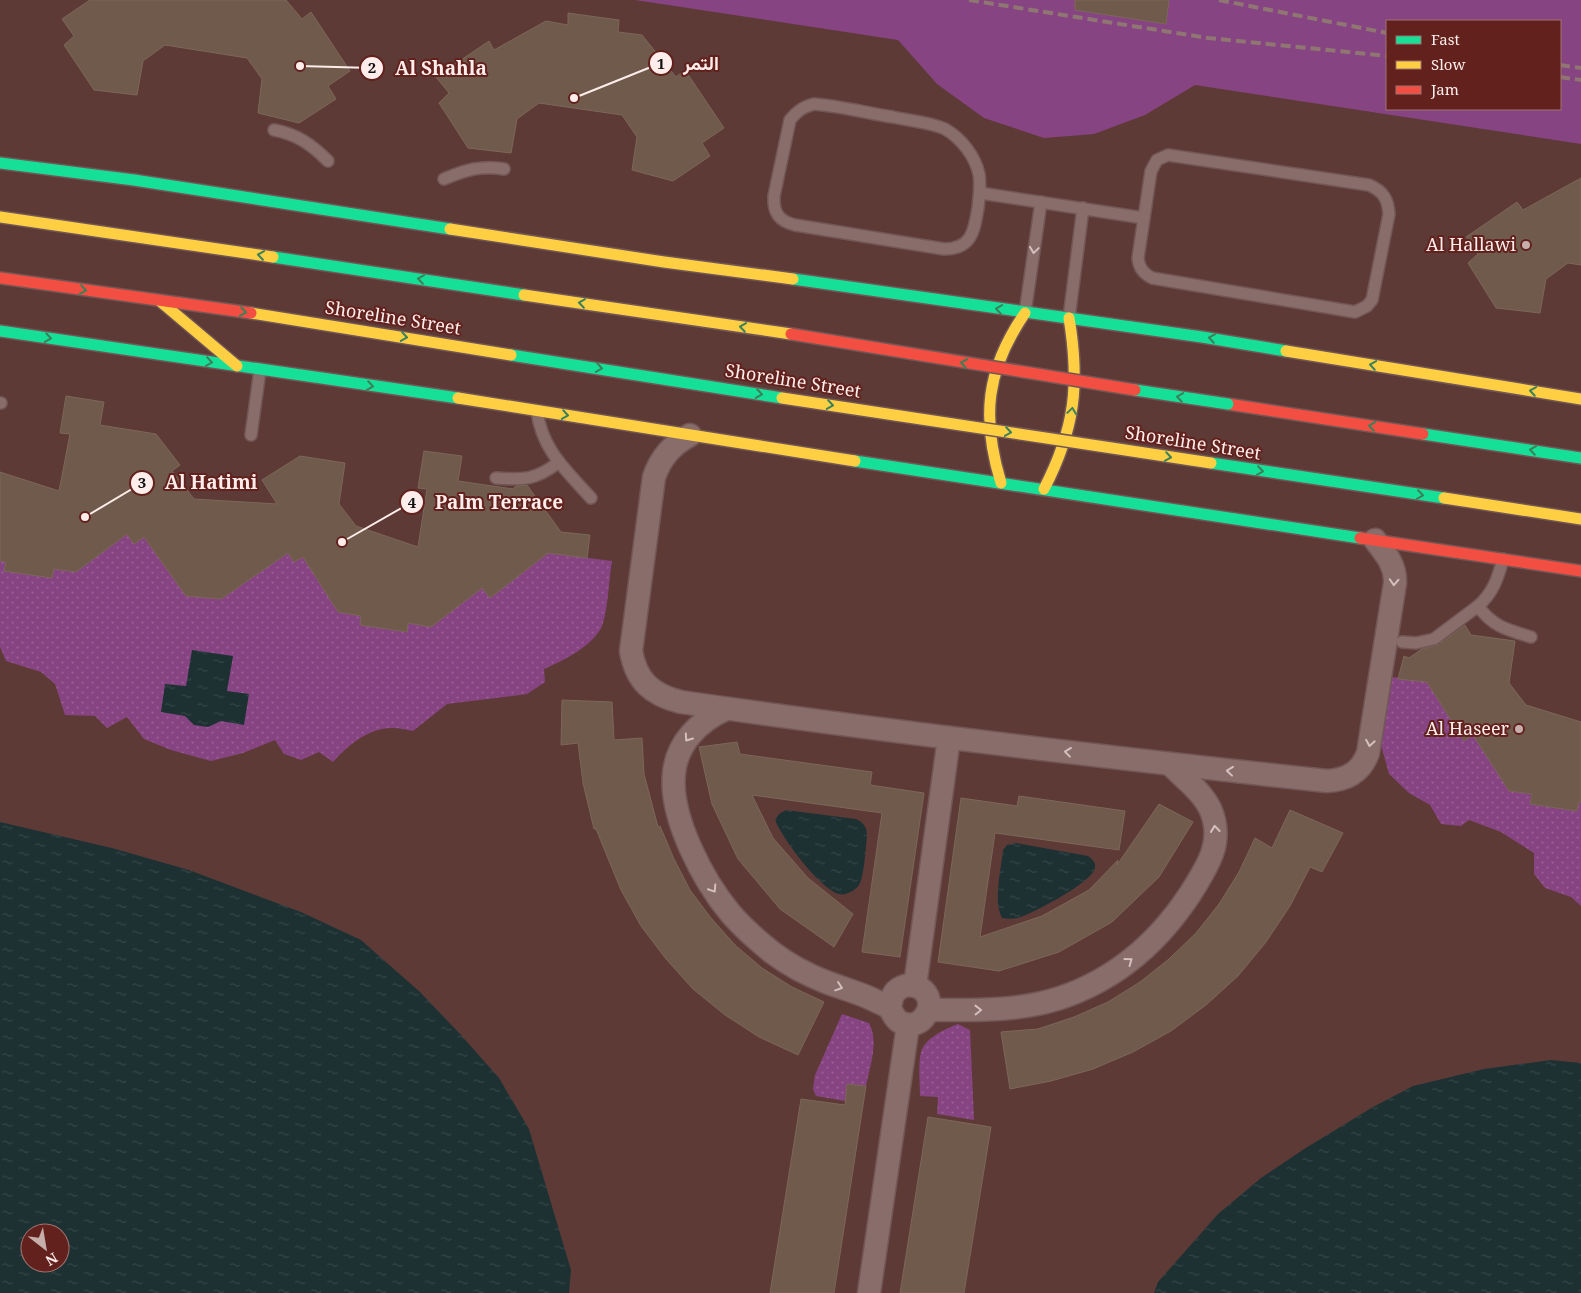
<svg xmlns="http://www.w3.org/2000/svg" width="1581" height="1293" font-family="'Noto Serif',Vazirmatn,serif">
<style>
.park{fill:#874482;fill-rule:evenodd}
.garden{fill:url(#garden-dots)}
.water{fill:url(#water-ripples);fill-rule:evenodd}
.building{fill:#705a4c;stroke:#7c6759}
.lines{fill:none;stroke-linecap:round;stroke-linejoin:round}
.lane-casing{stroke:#725756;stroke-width:14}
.street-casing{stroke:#725756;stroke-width:25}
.fast-casing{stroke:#725756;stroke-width:14}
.slow-casing{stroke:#725756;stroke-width:14}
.jam-casing{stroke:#725756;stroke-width:14}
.lane{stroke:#886d6b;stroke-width:11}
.street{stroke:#886d6b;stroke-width:22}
.fast{stroke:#16e098;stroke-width:11}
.slow{stroke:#ffcf43;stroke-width:11}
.jam{stroke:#f24e42;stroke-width:11}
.rail{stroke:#8f7673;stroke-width:4;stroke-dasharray:10 5;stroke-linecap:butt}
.fast-bridge-casing{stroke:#725756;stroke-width:14;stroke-linecap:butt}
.slow-bridge-casing{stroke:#725756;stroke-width:14;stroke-linecap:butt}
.jam-bridge-casing{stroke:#725756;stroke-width:14;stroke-linecap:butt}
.fast-bridge{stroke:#16e098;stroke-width:11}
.slow-bridge{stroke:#ffcf43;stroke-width:11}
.jam-bridge{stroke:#f24e42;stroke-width:11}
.oneway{stroke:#d5c0be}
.oneway2{stroke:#3c805a}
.poi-dot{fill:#c6aeab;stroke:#62211d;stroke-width:2}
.labels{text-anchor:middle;stroke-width:4;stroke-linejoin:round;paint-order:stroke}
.poi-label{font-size:18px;fill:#feedea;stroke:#62211d;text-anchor:end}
.street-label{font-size:18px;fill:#feedea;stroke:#62211d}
.leader{fill:none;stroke:#feedea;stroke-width:2}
.callout-dot{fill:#feedea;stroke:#62211d;stroke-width:2}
.mark-label{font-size:15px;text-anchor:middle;font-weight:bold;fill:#111}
.callout-label{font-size:19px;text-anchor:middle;font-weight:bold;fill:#feedea;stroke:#62211d;stroke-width:4;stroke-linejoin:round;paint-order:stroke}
</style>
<defs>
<pattern id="garden-dots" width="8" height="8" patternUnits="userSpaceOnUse" patternTransform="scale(1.25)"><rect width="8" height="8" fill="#874482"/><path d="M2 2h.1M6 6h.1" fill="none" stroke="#995f94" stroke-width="1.8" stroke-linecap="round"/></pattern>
<pattern id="water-ripples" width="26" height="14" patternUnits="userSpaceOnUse" patternTransform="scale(1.25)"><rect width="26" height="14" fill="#1d3133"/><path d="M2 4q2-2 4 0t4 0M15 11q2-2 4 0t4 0" fill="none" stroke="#344547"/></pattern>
</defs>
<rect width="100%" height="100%" fill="#5e3a37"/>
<path class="park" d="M635 0H1581V144L1195 85 1145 115 1094 134 1044 138 984 118 937 84 898 40ZM1387 21H1560V109H1387Z"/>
<g class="garden">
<path d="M127 534 134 544 144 537 186 596 221 599 288 553 294 562 303 557 338 612 361 616 360 625 407 632 408 623 431 627 482 588 490 598 548 553 612 561C609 579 608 607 603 623 597 644 563 661 544 669L545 682 527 694 447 704 413 731C407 730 400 728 393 728 370 727 348 745 333 762L319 752 301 760 284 754 275 740 243 753 211 761 171 750 144 739 127 717 107 728 95 716 65 715 55 684 41 672 6 661 0 647V561L6 562 5 570 54 569 76 572Z"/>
<path d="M1385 676 1427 682 1464 741 1473 735 1509 791 1531 794 1530 804 1577 811 1579 802H1581V906L1571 897 1545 888 1534 874V853L1501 832 1469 820 1461 826 1441 824 1430 805 1409 793 1389 774 1378 734Z"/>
<path d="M842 1014 869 1023C879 1042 870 1066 866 1086L847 1085 845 1101 816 1096 813 1089 815 1075Z"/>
<path d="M958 1024 970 1030 974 1120 937 1114 938 1097 920 1096C920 1084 918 1062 921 1052 925 1038 945 1029 958 1024Z"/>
</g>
<g class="water">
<path d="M192 650 233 656 227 691 249 694 244 725 221 721 208 727 194 725 185 716 161 712 165 684 186 686Z"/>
<path d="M786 810 856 819C864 823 867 827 867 836 866 846 864 878 859 885 856 890 846 896 839 894 820 889 782 838 775 820L779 814Z"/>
<path d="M0 822 112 848 189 870 301 912 361 940 420 992 461 1035 499 1078 529 1129 571 1270 569 1293H0ZM30 1233H60V1263H30Z"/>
<path d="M1016 843 1088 856C1092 859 1096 862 1095 868 1093 882 1032 914 1018 918 1013 919 1008 919 1002 918 993 901 1001 870 1003 850L1007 845Z"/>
<path d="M1551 1060 1581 1063V1293H1154L1158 1282 1218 1214 1261 1178 1304 1149 1373 1107 1413 1086 1484 1069Z"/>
</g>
<g class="building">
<path d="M90 0H286L302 19 311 12 350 71 328 86 336 99 299 123 258 113 262 79 247 58 165 45 143 61 137 95 94 90 64 45 74 36 62 19Z"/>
<path d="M1075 0H1169L1166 24 1075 10Z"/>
<path d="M568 13 619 20 618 32 642 35 676 77 685 70 724 128 702 143 710 156 673 181 632 170 637 137 622 115 539 103 517 119 511 153 468 148 439 103 449 93 436 77 489 41 494 50 546 21 568 25Z"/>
<path d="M1581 178V265L1568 263 1546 279 1540 313 1496 308 1468 263 1478 254 1466 237 1517 202 1523 210Z"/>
<path d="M66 396 104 402 100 425 156 434 180 465 172 471 194 499 277 504 262 480 300 456 345 463 339 504 356 526 418 547 427 489 418 488 424 451 462 456 458 481 513 489 516 486 527 485 561 532 590 535 587 558 548 553 490 598 482 588 431 627 408 623 407 632 360 625 361 616 338 612 303 557 294 562 288 553 221 599 186 596 144 537 134 544 127 534 76 572 54 569 52 578 4 571 6 562 0 561V472L59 491 70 434 60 433Z"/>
<path d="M1465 625 1471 635 1515 641 1509 683 1526 705 1581 722V802H1579L1577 811 1530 804 1532 794 1509 791 1473 735 1464 741 1427 682 1398 679 1404 656 1409 658 1422 649 1438 645Z"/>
<path d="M562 700 612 702 614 740 642 738 644 774 658 827 660 826 674 859 690 890 711 918 735 945 762 968 792 987 824 1002 798 1055 759 1037 725 1015 693 989 666 959 641 926 621 890 596 829H594L583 783 578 743 561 745Z"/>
<path d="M737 742 740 754 872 772 870 785 924 793 900 957 862 952 882 813 752 795 773 838 808 878 853 914 834 947 780 909 738 859 712 804 699 747Z"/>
<path d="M1019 796 1125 811 1119 850 995 833 980 937 1042 916 1089 890 1118 860 1117 865 1159 804 1193 822 1159 877 1112 922 1059 952 999 971 938 962 961 798 1017 806Z"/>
<path d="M1290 810 1343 833 1322 872 1310 867 1290 906 1266 942 1238 976 1206 1005 1171 1031 1133 1052 1093 1069 1051 1081 1010 1089 1001 1032 1038 1029 1074 1017 1108 1002 1140 982 1169 959 1196 933 1219 904 1239 872 1255 838 1272 848Z"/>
<path d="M847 1084 866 1086 834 1293H770L801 1099 845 1105Z"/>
<path d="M928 1117 991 1127 964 1293H900Z"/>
</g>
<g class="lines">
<defs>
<g id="lane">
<path d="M814 104C840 106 867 113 893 117 910 121 930 122 945 129 961 138 975 156 979 174 981 185 979 197 978 208 974 231 972 249 944 249L795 225C779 221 773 213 774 196L790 120C797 111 803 107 814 104Z"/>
<path d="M274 130C297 134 312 145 328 161"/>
<path d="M1168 155 1369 185C1383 191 1388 199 1389 214L1372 300 1367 306 1355 312 1152 278C1143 273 1139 268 1138 258L1151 171 1157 160Z"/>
<path d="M444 179C465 170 481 165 504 169"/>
<path d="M980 193 1144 218"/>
<path d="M1025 313 1041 202"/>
<path d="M1069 318 1083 208"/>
<path d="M0 403H1"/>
<path d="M537 411C542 450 566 470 591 498"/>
<path d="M251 435 260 370"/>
<path d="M496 478C524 480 536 480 559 462"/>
<path d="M1478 606C1493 627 1508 630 1531 637"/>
<path d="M1402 642 1416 643 1434 639 1478 606C1493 593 1498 578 1503 559"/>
</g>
<g id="street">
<path d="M690 435C672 445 661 457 654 477L631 651C636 681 652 695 681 702 896 733 1112 758 1327 781 1347 780 1361 772 1368 753L1395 583C1396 565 1385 553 1375 540"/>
<path d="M726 709C699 721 677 743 674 773 669 817 704 882 731 914 744 929 758 941 773 953 789 965 808 975 826 982 841 988 857 992 872 999 877 1002 885 1004 889 1008 893 1012 894 1019 900 1022 922 1034 941 1001 920 988 914 985 908 984 902 987 892 991 891 1000 890 1009"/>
<path d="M915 986 949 738"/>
<path d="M929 1010C973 1010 1017 1012 1060 998 1120 978 1165 936 1197 883 1209 863 1220 844 1214 820 1209 796 1186 781 1170 764"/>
<path d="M869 1293 908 1025"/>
</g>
<g id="fast">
<path d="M0 163 134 180 450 229"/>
<path d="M273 257 524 295"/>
<path d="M793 279 1202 337 1286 351"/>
<path d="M0 331 458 398"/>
<path d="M511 355 782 398"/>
<path d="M1423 434 1581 458"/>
<path d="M855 461 1360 538"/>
<path d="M1211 463 1444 498"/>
</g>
<g id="slow">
<path d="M0 217 273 257"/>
<path d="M450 229 664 262 793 279"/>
<path d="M524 295 791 334"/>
<path d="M160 301 237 366"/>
<path d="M251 313 511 355"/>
<path d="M1286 351 1581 399"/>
<path d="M458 398 855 461"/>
<path d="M1001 483C981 417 986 370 1025 313"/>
<path d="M1044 489C1075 429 1080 384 1069 318"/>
<path d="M1444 498 1581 519"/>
</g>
<g id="jam">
<path d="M0 278 251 313"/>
<path d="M1228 404 1423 434"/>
<path d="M1360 538 1581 571"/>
</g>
</defs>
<use href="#lane" class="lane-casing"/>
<use href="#street" class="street-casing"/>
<use href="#fast" class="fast-casing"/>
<use href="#slow" class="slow-casing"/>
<use href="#jam" class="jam-casing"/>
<use href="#lane" class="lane"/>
<use href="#street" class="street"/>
<use href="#fast" class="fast"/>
<use href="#slow" class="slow"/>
<use href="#jam" class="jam"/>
<g class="rail">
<path d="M969 0 1208 38 1387 56"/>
<path d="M1219 0 1387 33"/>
<path d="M1560 65 1581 68"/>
<path d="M1560 77 1581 80"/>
</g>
<defs>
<path id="fast-bridge" d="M1135 390 1228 404"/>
<path id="slow-bridge" d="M782 398 1211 463"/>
<path id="jam-bridge" d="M791 334 1135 390"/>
</defs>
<use href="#fast-bridge" class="fast-bridge-casing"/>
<use href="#slow-bridge" class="slow-bridge-casing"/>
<use href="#jam-bridge" class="jam-bridge-casing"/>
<use href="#fast-bridge" class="fast-bridge"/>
<use href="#slow-bridge" class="slow-bridge"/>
<use href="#jam-bridge" class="jam-bridge"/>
</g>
<defs><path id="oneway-chevron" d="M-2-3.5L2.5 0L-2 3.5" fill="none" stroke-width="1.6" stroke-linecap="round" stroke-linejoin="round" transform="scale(1.25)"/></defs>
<g class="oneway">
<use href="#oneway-chevron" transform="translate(1034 250) rotate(98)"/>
<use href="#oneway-chevron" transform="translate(1394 582) rotate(93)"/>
<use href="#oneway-chevron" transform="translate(688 738) rotate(125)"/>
<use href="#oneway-chevron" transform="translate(1370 743) rotate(100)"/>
<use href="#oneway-chevron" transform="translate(1068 752) rotate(-173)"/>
<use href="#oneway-chevron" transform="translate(1230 771) rotate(-174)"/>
<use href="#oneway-chevron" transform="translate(1215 829) rotate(-96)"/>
<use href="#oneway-chevron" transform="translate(713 889) rotate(57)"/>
<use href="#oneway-chevron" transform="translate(1129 961) rotate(-36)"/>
<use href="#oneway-chevron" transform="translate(839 987) rotate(19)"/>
<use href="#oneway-chevron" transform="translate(978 1010) rotate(-1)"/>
</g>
<g class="oneway2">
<use href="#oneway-chevron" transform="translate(261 255) rotate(-172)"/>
<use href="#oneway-chevron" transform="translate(421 279) rotate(-172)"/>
<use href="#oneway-chevron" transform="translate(83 290) rotate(8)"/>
<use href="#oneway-chevron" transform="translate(582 303) rotate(-172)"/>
<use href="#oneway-chevron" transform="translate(999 309) rotate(-171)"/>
<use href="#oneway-chevron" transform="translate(243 312) rotate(8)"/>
<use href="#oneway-chevron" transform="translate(743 327) rotate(-172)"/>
<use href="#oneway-chevron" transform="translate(404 337) rotate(9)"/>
<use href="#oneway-chevron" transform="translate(48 338) rotate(9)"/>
<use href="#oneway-chevron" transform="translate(1212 338) rotate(-171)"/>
<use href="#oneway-chevron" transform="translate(209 362) rotate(8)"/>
<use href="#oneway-chevron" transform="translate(964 363) rotate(-171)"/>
<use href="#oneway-chevron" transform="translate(1373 365) rotate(-171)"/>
<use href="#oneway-chevron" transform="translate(599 368) rotate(9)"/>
<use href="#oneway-chevron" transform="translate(370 386) rotate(8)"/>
<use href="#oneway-chevron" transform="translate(1533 391) rotate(-171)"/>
<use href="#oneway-chevron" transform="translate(759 394) rotate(9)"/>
<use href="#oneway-chevron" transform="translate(1180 397) rotate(-171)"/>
<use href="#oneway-chevron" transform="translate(830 405) rotate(9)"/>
<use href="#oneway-chevron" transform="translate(1072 411) rotate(-82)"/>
<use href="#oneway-chevron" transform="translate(565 415) rotate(9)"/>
<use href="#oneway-chevron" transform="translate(1372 426) rotate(-171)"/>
<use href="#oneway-chevron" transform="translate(1008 432) rotate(9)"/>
<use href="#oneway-chevron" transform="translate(1533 450) rotate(-171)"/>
<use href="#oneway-chevron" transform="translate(1168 457) rotate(9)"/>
<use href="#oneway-chevron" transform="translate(1260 471) rotate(8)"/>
<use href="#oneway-chevron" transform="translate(1420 495) rotate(8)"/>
</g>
<g class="poi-dot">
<circle cx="1526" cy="245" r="5"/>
<circle cx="1519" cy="729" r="5"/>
</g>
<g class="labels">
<g class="poi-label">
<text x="1516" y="251">Al Hallawi</text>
<text x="1509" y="735">Al Haseer</text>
</g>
<g class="street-label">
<text transform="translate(393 318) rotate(9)" y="6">Shoreline Street</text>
<text transform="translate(793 381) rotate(9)" y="6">Shoreline Street</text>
<text transform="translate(1193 443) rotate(9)" y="6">Shoreline Street</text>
</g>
</g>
<path class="leader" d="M574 98L661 63M300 66L372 68M85 517L142 483M342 542L412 502"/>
<g class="callout-dot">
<circle cx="574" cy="98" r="5"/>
<circle cx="300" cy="66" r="5"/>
<circle cx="85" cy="517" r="5"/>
<circle cx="342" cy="542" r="5"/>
<circle cx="661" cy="63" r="12"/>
<circle cx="372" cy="68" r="12"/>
<circle cx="142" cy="483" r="12"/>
<circle cx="412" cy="502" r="12"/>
</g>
<g class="mark-label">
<text x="661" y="69">1</text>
<text x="372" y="73">2</text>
<text x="142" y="488">3</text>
<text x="412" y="508">4</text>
</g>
<g class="callout-label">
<text x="701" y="70">التمر</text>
<text x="441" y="75">Al Shahla</text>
<text x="211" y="489">Al Hatimi</text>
<text x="499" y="509">Palm Terrace</text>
</g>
<rect x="1386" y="20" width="175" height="90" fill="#62211d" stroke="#a0736f"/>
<rect x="1396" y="36" width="25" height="8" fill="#16e098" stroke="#a0736f"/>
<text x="1431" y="45" font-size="15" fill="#feedea">Fast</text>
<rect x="1396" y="61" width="25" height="8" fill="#ffcf43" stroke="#a0736f"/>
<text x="1431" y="70" font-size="15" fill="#feedea">Slow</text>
<rect x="1396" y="86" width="25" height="8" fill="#f24e42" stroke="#a0736f"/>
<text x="1431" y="95" font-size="15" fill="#feedea">Jam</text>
<g transform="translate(45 1248) rotate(149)"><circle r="24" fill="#62211d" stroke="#a0736f"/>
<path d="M0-4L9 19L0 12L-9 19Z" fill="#c6aeab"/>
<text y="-8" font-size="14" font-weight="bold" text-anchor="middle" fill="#feedea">N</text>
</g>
</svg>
